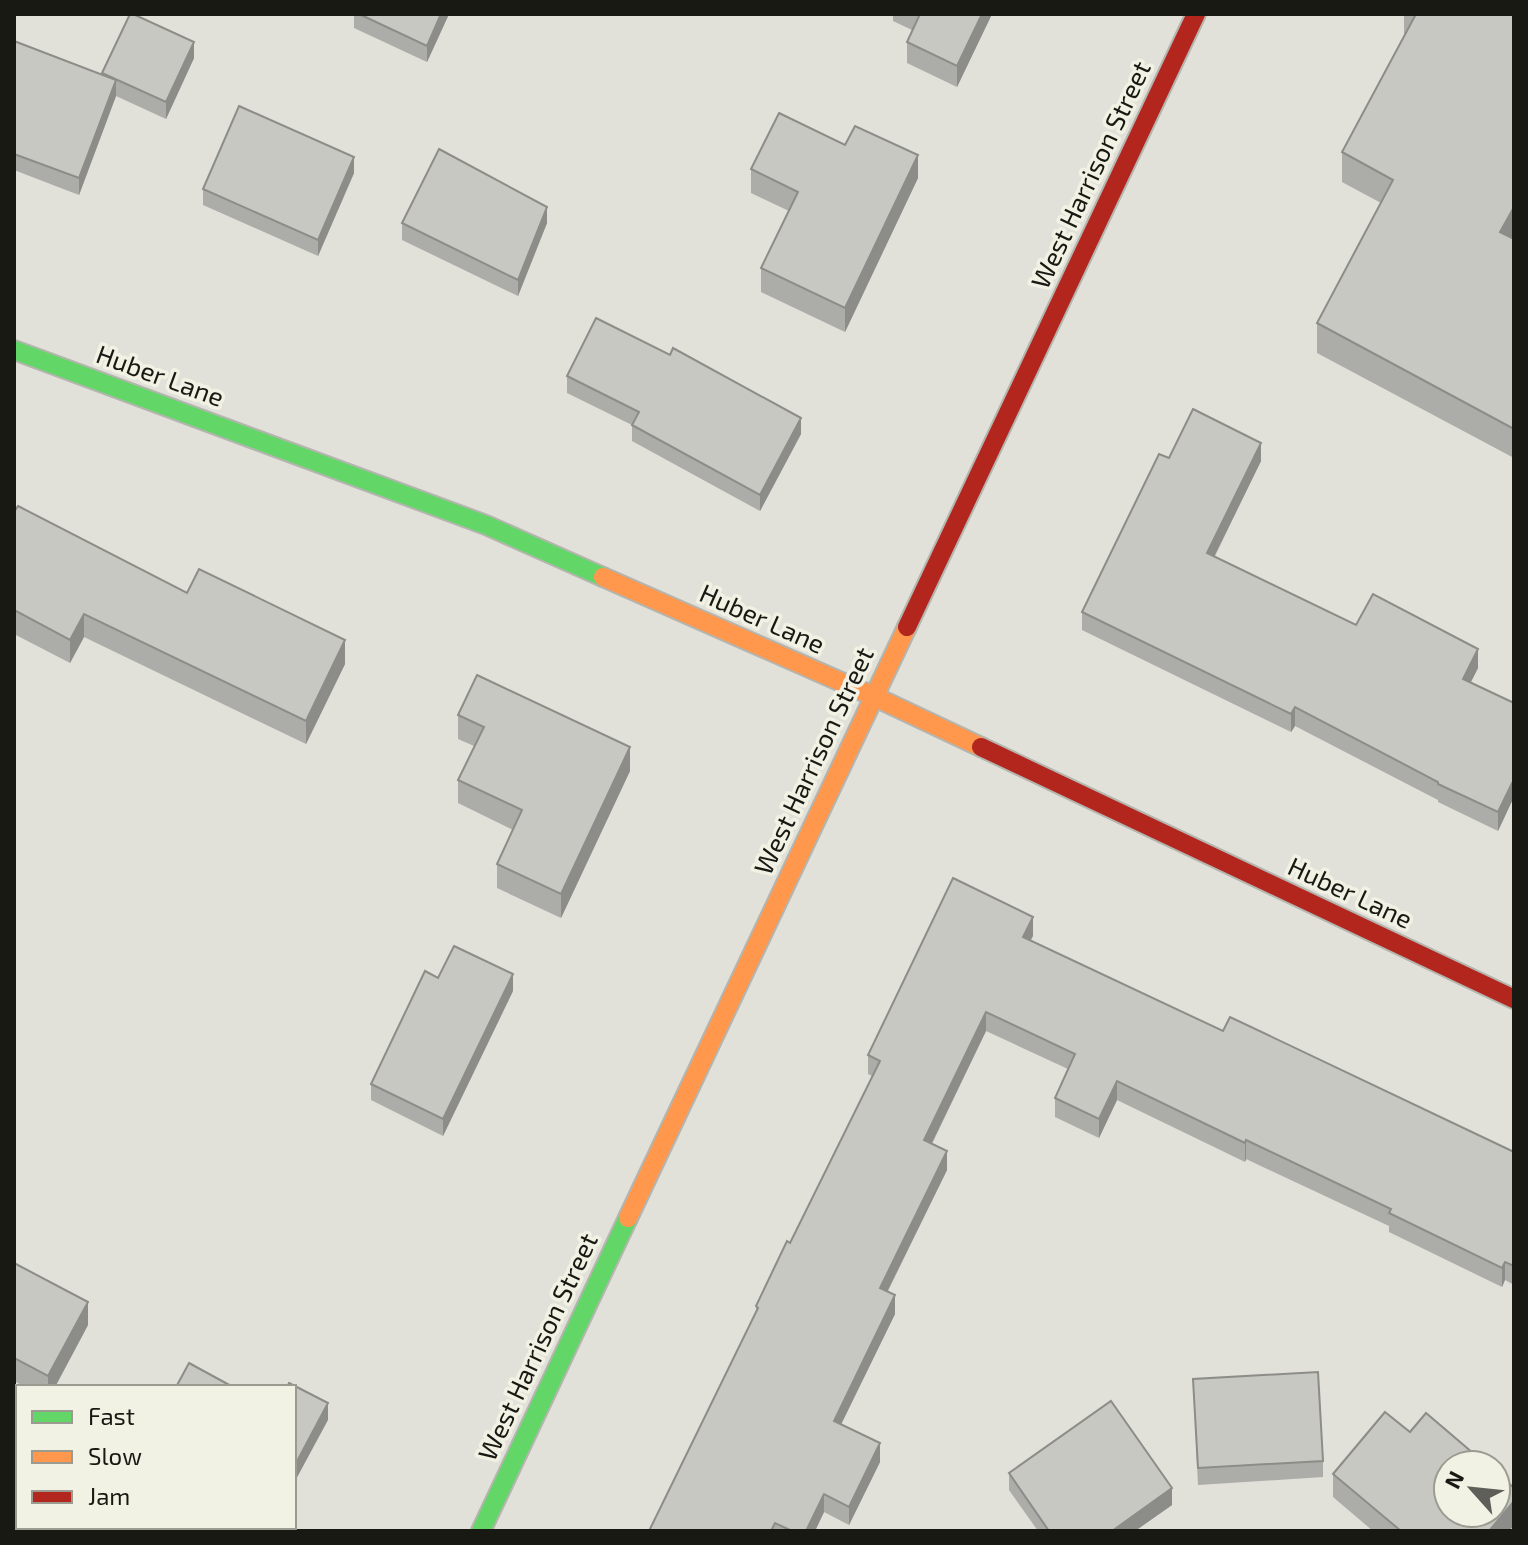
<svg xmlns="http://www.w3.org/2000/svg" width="1528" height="1545" font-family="'Exo 2',sans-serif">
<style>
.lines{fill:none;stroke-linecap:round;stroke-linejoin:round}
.fast-casing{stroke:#b4b5af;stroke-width:22}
.slow-casing{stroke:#b4b5af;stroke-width:22}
.jam-casing{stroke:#b4b5af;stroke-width:22}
.fast{stroke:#63d668;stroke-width:18}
.slow{stroke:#ff974d;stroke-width:18}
.jam{stroke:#b3261e;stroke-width:18}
.wall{fill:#acaca8}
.shaded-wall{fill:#8c8c88}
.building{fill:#c8c8c3;stroke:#8c8c88;stroke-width:2}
.labels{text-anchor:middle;stroke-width:7;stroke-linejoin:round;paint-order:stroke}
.street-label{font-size:26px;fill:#191914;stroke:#f1f1e4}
</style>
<rect width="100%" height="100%" fill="#e1e1da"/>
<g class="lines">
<defs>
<g id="fast">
<path d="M14 350 486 525 603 577"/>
<path d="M481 1531 628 1218"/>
</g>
<g id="slow">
<path d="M603 577 873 696 981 747"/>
<path d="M628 1218 907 627"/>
</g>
<g id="jam">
<path d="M907 627 1196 14"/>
<path d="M981 747 1514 999"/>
</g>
</defs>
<use href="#fast" class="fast-casing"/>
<use href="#slow" class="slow-casing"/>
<use href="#jam" class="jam-casing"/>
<use href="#fast" class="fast"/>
<use href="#slow" class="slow"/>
<use href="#jam" class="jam"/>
</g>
<g class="wall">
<path d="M354 14H449L427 62 354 28Z"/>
<path d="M893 14H992L957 87 907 63V42L912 30 893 21Z"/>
<path d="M1404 14H1514V236L1513 239H1514V458L1317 353V323L1381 203 1342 182V152L1404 37Z"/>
<path d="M14 41 102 75V73L194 58 166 119 116 96 79 195 14 170Z"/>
<path d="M845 145 918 178 845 332 761 292V268L789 211 751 193V169Z"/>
<path d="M354 173 318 256 203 205V189Z"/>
<path d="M402 223H547L518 296 402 240Z"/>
<path d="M567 376 801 434 760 511 632 441V425L567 393Z"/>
<path d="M1169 458 1261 461 1215 556 1356 625 1478 668 1471 682 1514 703V802L1512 801 1498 831 1438 802V800L1295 726 1291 732 1082 630V612Z"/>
<path d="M14 512 187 593 345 664 306 744 84 637 70 663 14 634Z"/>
<path d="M458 715 630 771 561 918 497 888V864L513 830 458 803V780L474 746 458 739Z"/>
<path d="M1033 936 1030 940 1223 1031 1514 1152V1285L1505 1280 1502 1287 1389 1232V1226L1246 1159 1245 1162 1117 1100 1099 1138 1055 1117V1098L1068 1069 986 1031 932 1144 947 1170 888 1291 895 1314 841 1424 880 1462 849 1525 824 1512 815 1531H649L756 1313V1306L790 1243 872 1076 868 1074V1055Z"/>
<path d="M513 991 443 1136 371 1100V1084Z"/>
<path d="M14 1263 88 1325 55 1387H25L14 1381Z"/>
<path d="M1193 1379 1323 1461V1477L1198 1485Z"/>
<path d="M1410 1432 1514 1488V1525L1509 1531H1373L1333 1497V1474Z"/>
<path d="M1009 1473 1172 1505 1135 1531H1038L1009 1490Z"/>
</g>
<g class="shaded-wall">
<path d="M441 14H449L427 62V46Z"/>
<path d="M982 14H992L957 87V66Z"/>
<path d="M194 42V58L166 119V102Z"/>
<path d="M116 80V96L79 195V178Z"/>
<path d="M918 155V178L845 332V308Z"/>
<path d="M354 157V173L318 256V240Z"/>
<path d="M547 207V223L518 296V280Z"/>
<path d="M1514 207V236L1500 262V232Z"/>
<path d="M801 418V434L760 511V495Z"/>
<path d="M1261 443V461L1207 571V553Z"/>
<path d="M84 614V637L70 663V640Z"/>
<path d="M345 640V664L306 744V721Z"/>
<path d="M1478 649V668L1463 697V679Z"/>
<path d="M1295 707V726L1291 732V714Z"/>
<path d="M630 747V771L561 918V894Z"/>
<path d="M1512 783V801L1498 831V812Z"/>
<path d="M1033 917V936L1023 955V937Z"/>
<path d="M513 974V991L443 1136V1119Z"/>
<path d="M986 1012V1031L924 1159V1140Z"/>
<path d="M1117 1081V1100L1099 1138V1119Z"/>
<path d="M1246 1140V1159L1245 1162V1143Z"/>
<path d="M947 1151V1170L880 1306V1288Z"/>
<path d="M1505 1262V1280L1502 1287V1268Z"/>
<path d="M895 1295V1314L834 1439V1421Z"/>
<path d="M88 1302V1325L55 1387H48V1376Z"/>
<path d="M328 1403V1420L294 1483V1467Z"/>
<path d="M880 1443V1462L849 1525V1507Z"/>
<path d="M1172 1488V1505L1135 1531H1112Z"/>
<path d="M824 1494V1512L815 1531H806Z"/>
<path d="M1514 1501V1525L1509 1531H1489Z"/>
</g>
<g class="building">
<path d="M130 14H133L194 42 166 102 102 73Z"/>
<path d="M359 14H441L427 46Z"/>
<path d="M920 14H982L957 66 907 42Z"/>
<path d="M1416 14H1514V207L1500 232 1514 239V429L1317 323 1393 180 1342 152Z"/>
<path d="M14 41 116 80 79 178 14 154Z"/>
<path d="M239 106 354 157 318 240 203 189Z"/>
<path d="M779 113 845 145 855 126 918 155 845 308 761 268 798 192 751 169Z"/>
<path d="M439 149 547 207 518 280 402 223Z"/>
<path d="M596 318 670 355 673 348 801 418 760 495 632 425 639 412 567 376Z"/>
<path d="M1193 409 1261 443 1207 553 1356 625 1373 594 1478 649 1463 679 1514 703V784L1512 783 1498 812 1438 784V782L1295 707 1291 714 1082 612 1159 454 1169 458Z"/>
<path d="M18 506 187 593 199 569 345 640 306 721 84 614 70 640 14 610V512Z"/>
<path d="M477 675 630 747 561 894 497 864 522 810 458 780 484 727 458 715Z"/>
<path d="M953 878 1033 917 1023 937 1223 1031 1230 1017 1514 1152V1266L1505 1262 1502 1268 1389 1213 1391 1209 1246 1140 1245 1143 1117 1081 1099 1119 1055 1098 1075 1054 986 1012 924 1140 947 1151 880 1288 895 1295 834 1421 880 1443 849 1507 824 1494 806 1531H792L775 1523 771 1531H649L758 1308 756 1306 787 1241 790 1243 880 1061 868 1055Z"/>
<path d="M454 946 513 974 443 1119 371 1084 425 971 438 978Z"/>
<path d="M14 1263 88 1302 48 1376 14 1358Z"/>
<path d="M189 1363 233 1387H176Z"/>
<path d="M1318 1372 1323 1461 1198 1468 1193 1379Z"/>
<path d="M289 1383 328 1403 294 1467V1387H287Z"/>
<path d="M1111 1401 1172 1488 1112 1531H1049L1009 1473Z"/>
<path d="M1385 1412 1410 1432 1426 1413 1487 1465H1448V1513H1496V1472L1514 1488V1501L1489 1531H1401L1333 1474Z"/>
</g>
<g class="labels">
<g class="street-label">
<text transform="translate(1091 175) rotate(-65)" y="9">West Harrison Street</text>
<text transform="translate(160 376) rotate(20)" y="9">Huber Lane</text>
<text transform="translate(762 619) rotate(24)" y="9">Huber Lane</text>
<text transform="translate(814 761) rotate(-65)" y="9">West Harrison Street</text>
<text transform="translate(1350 893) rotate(25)" y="9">Huber Lane</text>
<text transform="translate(538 1347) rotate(-65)" y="9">West Harrison Street</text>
</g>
</g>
<rect width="1528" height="1545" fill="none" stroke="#191914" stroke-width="32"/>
<rect x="16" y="1385" width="280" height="144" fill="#f1f1e4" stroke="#9b9b91" stroke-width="2"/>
<rect x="32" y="1411" width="40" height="12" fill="#63d668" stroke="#9b9b91" stroke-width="2"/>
<text x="88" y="1425" font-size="24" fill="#191914">Fast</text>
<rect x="32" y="1451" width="40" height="12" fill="#ff974d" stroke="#9b9b91" stroke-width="2"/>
<text x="88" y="1465" font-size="24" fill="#191914">Slow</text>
<rect x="32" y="1491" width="40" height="12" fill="#b3261e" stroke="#9b9b91" stroke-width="2"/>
<text x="88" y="1505" font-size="24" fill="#191914">Jam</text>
<g transform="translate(1472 1489) rotate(297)"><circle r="38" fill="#f1f1e4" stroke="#9b9b91" stroke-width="2"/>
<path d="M0-6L14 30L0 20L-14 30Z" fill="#5f5f59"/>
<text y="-12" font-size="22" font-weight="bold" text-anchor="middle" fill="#191914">N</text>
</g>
</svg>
